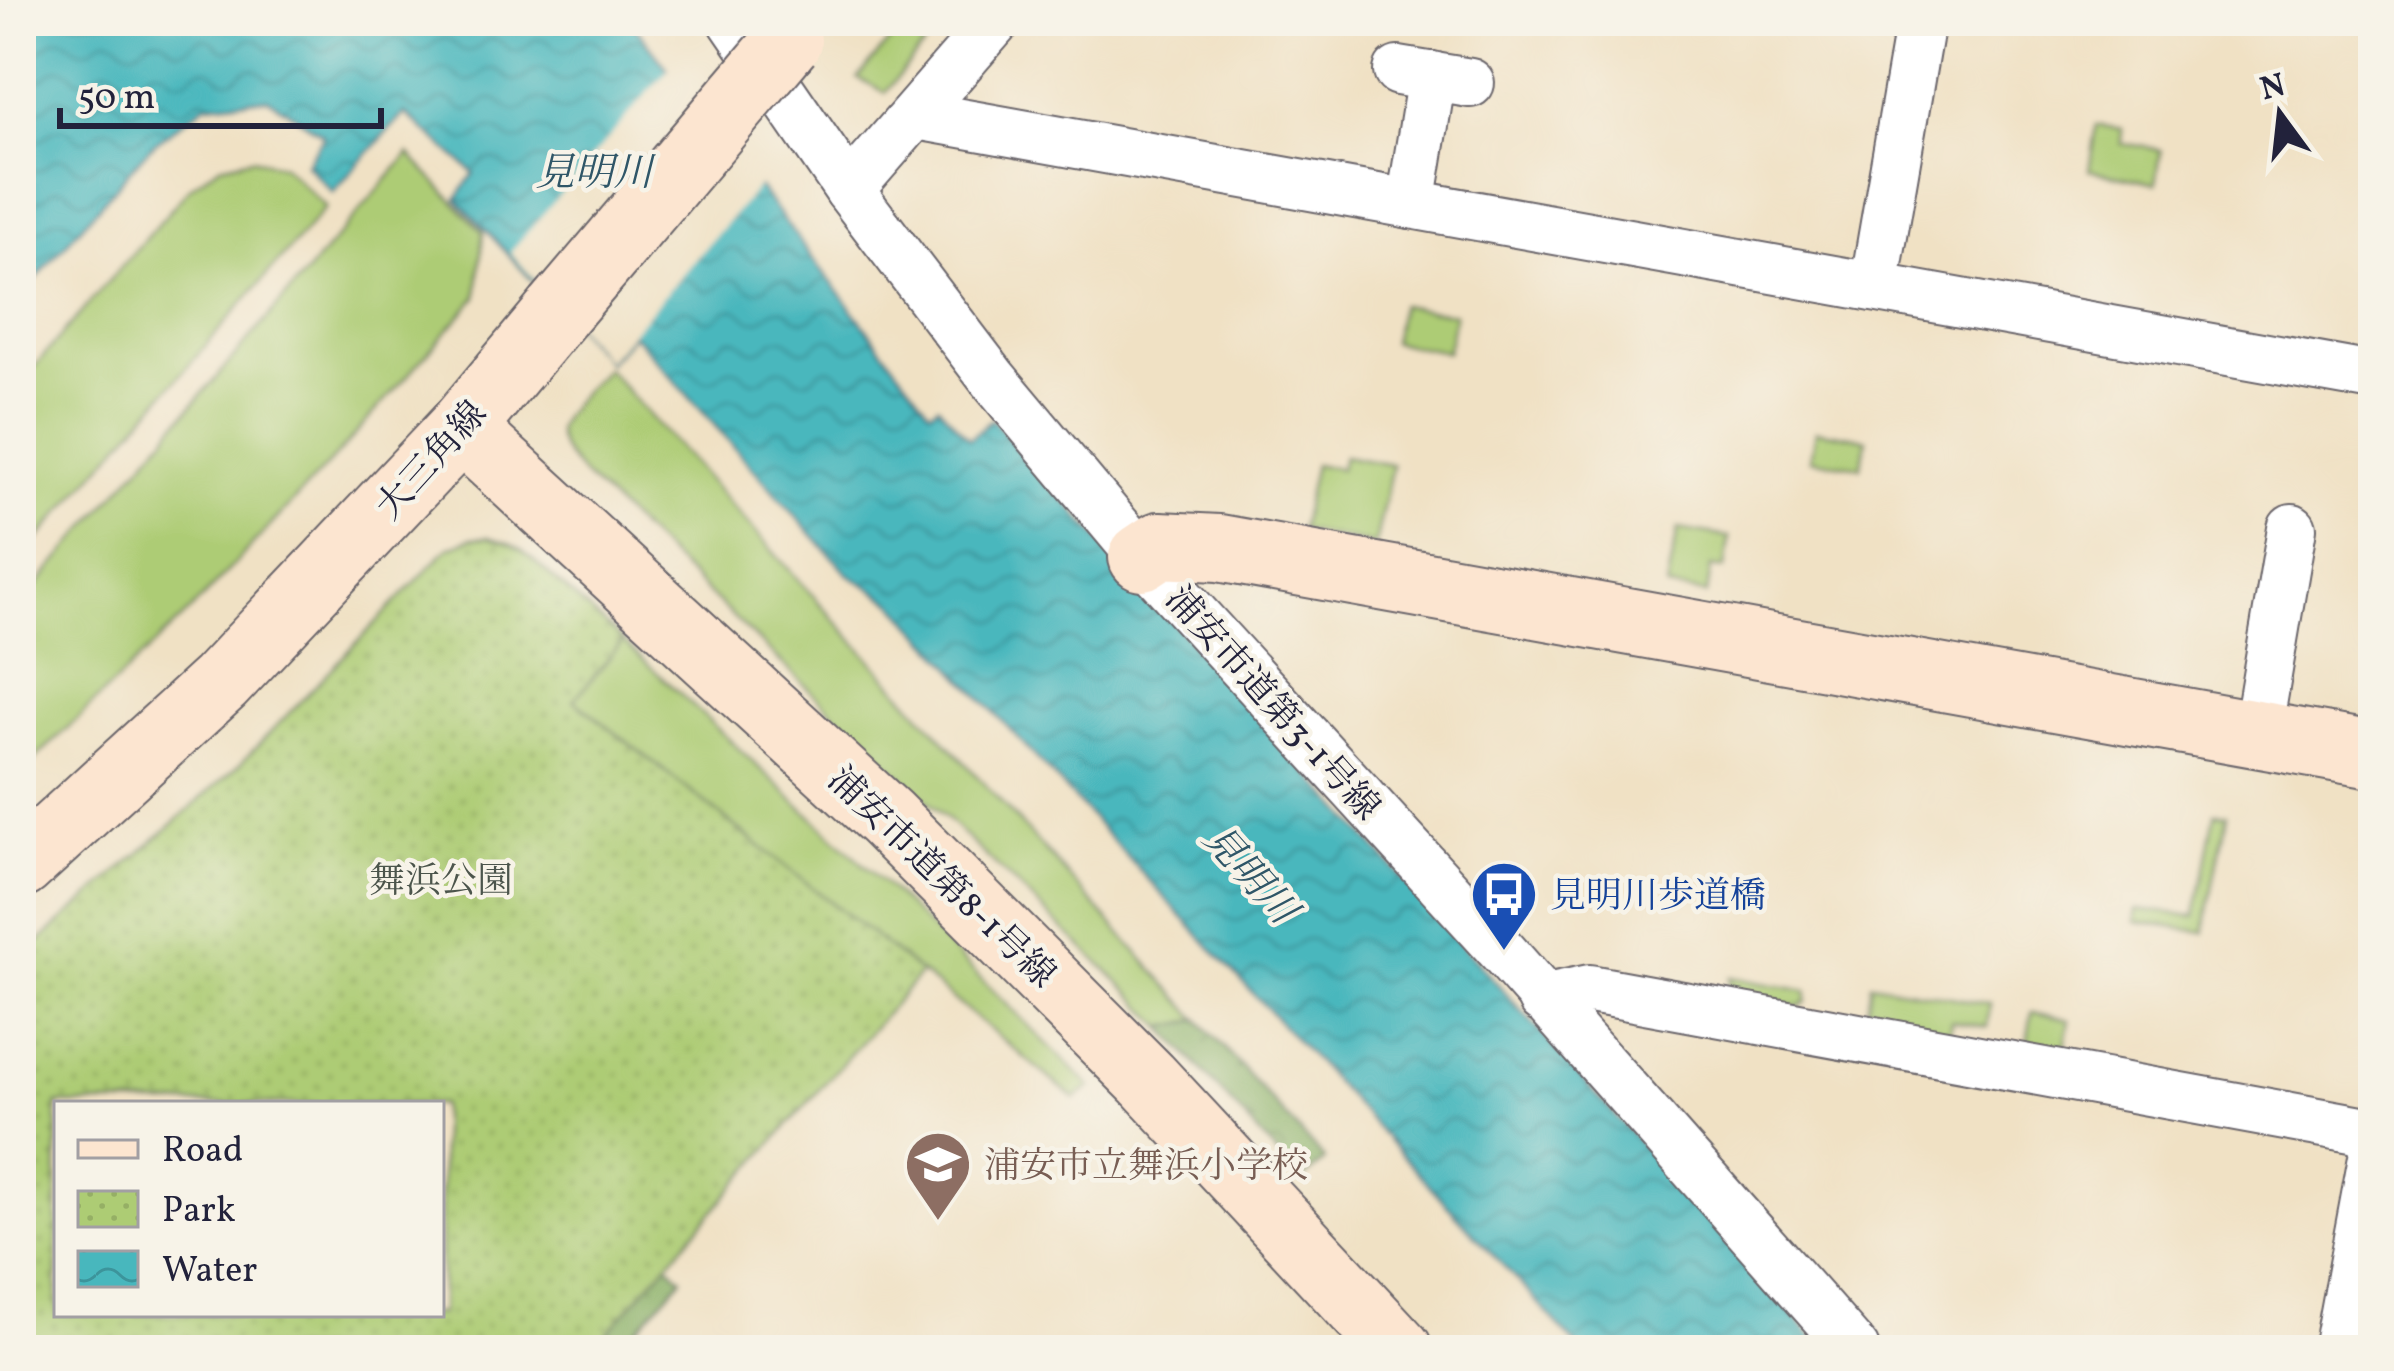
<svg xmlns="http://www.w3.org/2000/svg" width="2394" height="1371" font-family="Vollkorn,'Noto Serif JP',serif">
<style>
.green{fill:#adcc74;stroke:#687758;stroke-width:3}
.forest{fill:url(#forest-crowns);stroke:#566950;stroke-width:3}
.park{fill:url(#park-dots);stroke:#687758;stroke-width:3;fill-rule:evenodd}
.water{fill:url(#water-waves);stroke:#356c7c;stroke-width:3}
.pier{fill:#f0e1c4}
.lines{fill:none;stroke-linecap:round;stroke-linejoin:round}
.street-casing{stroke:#6a656b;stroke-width:52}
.secondary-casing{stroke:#6a656b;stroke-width:70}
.street{stroke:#fff;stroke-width:48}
.secondary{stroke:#fce5d0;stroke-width:66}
.secondary-bridge-casing{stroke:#6a656b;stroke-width:70;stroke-linecap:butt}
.secondary-bridge{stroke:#fce5d0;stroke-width:66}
.labels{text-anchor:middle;stroke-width:9;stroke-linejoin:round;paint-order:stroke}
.street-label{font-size:36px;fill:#22223b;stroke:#f7f3e8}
.park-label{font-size:36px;fill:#4c554c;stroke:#f7f3e8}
.transit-label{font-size:36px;fill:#164399;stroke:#f7f3e8;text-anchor:start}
.education-label{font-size:36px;fill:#785e54;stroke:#f7f3e8;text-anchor:start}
.water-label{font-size:39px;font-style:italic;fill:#2f5668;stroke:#f7f3e8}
</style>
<defs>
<pattern id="forest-crowns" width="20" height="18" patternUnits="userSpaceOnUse" patternTransform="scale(3)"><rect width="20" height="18" fill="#8ab066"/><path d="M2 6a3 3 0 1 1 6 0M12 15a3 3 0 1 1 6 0" fill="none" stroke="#708f55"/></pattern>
<pattern id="park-dots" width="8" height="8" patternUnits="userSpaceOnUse" patternTransform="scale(3)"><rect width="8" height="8" fill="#adcc74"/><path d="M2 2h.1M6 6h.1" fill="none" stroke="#95af65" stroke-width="1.8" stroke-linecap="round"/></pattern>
<pattern id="water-waves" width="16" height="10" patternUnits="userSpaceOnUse" patternTransform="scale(3)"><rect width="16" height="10" fill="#48b7bd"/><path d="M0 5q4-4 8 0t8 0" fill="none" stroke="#3c949b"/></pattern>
</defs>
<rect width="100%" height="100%" fill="#f7f3e8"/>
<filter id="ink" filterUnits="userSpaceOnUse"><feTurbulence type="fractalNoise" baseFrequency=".00833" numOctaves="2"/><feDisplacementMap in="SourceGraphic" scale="24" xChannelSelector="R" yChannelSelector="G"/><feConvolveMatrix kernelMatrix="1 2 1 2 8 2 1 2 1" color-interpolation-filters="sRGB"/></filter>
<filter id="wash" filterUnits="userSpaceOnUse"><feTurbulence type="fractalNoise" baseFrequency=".004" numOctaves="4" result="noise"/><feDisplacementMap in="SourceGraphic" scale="48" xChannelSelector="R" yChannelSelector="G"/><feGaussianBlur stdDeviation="2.7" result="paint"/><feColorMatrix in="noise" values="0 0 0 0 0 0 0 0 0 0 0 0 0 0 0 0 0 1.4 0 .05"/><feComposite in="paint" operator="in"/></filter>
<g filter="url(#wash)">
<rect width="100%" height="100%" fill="#f0e1c4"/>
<g class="green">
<path d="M907 21H946L885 92 858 78Z"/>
<path d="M2096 125 2122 129 2121 143 2161 150 2156 184 2089 170Z"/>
<path d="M409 154 483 232 477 297 336 456 192 609 34 760 21 748V604Z"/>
<path d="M252 158 283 166 326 207 21 559V382L190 187 220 165Z"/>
<path d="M1400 305 1455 314 1447 352 1392 342Z"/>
<path d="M606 368 1199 1020 1163 1027 1133 995 584 476C574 465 558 449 557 433 556 416 594 381 606 368Z"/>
<path d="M1816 430 1867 439 1861 467 1811 459Z"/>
<path d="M1343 456 1392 465 1375 545 1300 530 1314 464 1340 469Z"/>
<path d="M1678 529 1729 537 1725 569 1711 567 1707 594 1667 588Z"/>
<path d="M623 641 892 891 1091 1087 1075 1099 921 973 573 700Z"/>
<path d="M2214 813 2226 814 2204 932 2136 922 2138 909 2195 916Z"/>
<path d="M1730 977 1807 991 1806 1002 1798 1007 1728 994Z"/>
<path d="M1871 983 1990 1004 1987 1027 1951 1021 1949 1036 1872 1021 1873 1009 1867 1008Z"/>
<path d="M2032 1012 2070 1020 2064 1055 2026 1050Z"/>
</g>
<g class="forest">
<path d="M1199 1020 1325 1160 1301 1181 1163 1027Z"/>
<path d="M632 1231 682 1278 618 1350H486Z"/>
</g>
<path class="park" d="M488 537 508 543 524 552 623 641 574 700 921 973 592 1350H21V958L238 766 448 548 472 538ZM57 1104H441V1314H57Z"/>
<path class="water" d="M21 21H631L930 411 938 405 969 439 992 419 1825 1350H1581L893 602 847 573 633 334 608 362 457 199 474 173 405 113 333 192 306 164 324 135 268 98 206 104 150 147 21 296Z"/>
<path class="pier" d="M672 65 762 182 607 361 510 252Z"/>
</g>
<g filter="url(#ink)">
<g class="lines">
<defs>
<g id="street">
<path d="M733 21 849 190 993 379 1142 557 1504 953 1855 1350"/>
<path d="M1398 71 1470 83"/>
<path d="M916 115 2373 377"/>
<path d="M849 190 996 21"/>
<path d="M1411 204 1432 76"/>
<path d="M1874 287 1920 21"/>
<path d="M2257 734 2292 528"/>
<path d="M1542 999 1590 989 2373 1132"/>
<path d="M2337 1350 2373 1158"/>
</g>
<g id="secondary">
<path d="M461 428 886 818 1147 1079 1399 1350"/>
<path d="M1142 557 1160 545 1219 548 2373 755"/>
<path d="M21 865 220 683 461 428 558 312"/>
</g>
</defs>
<use href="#street" class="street-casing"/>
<use href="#secondary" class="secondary-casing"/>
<use href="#street" class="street"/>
<use href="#secondary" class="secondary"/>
<defs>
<path id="secondary-bridge" d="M558 312 788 41"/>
</defs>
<use href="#secondary-bridge" class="secondary-bridge-casing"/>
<use href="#secondary-bridge" class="secondary-bridge"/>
</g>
</g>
<defs>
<symbol id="bus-pin" viewBox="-11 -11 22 30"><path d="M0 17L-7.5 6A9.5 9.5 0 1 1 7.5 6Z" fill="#1a4fb4" stroke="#f7f3e8"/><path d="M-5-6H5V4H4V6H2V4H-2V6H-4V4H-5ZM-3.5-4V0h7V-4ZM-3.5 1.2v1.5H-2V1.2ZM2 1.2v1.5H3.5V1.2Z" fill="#fff"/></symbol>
<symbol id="school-pin" viewBox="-11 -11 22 30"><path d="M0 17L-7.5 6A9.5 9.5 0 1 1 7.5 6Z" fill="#8d6e63" stroke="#f7f3e8"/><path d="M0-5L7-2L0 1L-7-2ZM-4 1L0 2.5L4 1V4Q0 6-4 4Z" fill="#fff"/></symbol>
</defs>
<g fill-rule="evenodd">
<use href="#bus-pin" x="1466" y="856" width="76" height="104"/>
<use href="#school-pin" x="900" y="1126" width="76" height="104"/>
</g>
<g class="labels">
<g class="street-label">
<text transform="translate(430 459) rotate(-48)" y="13">大三角線</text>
<text transform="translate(1274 702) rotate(48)" y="13">浦安市道第3-1号線</text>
<text transform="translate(943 876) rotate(44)" y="13">浦安市道第8-1号線</text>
</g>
<g class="park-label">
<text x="441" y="892">舞浜公園</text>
</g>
<g class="transit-label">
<text x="1550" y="907">見明川歩道橋</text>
</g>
<g class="education-label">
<text x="984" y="1177">浦安市立舞浜小学校</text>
</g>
<g class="water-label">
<text x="594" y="185">見明川</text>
<text transform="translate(1251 873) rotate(48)" y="14">見明川</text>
</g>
</g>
<rect width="2394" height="1371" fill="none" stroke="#f7f3e8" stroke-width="72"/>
<rect x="54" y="1101" width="390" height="216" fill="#f7f3e8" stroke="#a29fa3" stroke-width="3"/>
<rect x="78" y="1140" width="60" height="18" fill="#fce5d0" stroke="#a29fa3" stroke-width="3"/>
<text x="162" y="1161" font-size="36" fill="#22223b">Road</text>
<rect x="78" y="1191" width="60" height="36" fill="url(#park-dots)" stroke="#a29fa3" stroke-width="3"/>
<text x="162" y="1221" font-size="36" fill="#22223b">Park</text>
<rect x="78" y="1251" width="60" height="36" fill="url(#water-waves)" stroke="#a29fa3" stroke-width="3"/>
<text x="162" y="1281" font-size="36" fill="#22223b">Water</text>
<g transform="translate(2280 114) rotate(345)" stroke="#f7f3e8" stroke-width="9" paint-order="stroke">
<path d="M0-9L21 45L0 30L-21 45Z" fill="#22223b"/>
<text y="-18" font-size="33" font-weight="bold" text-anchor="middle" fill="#22223b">N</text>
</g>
<path d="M60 108v18h321v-18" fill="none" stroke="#22223b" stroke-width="6"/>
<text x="78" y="108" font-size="36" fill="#22223b" stroke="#f7f3e8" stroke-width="9" paint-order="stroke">50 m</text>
</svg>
